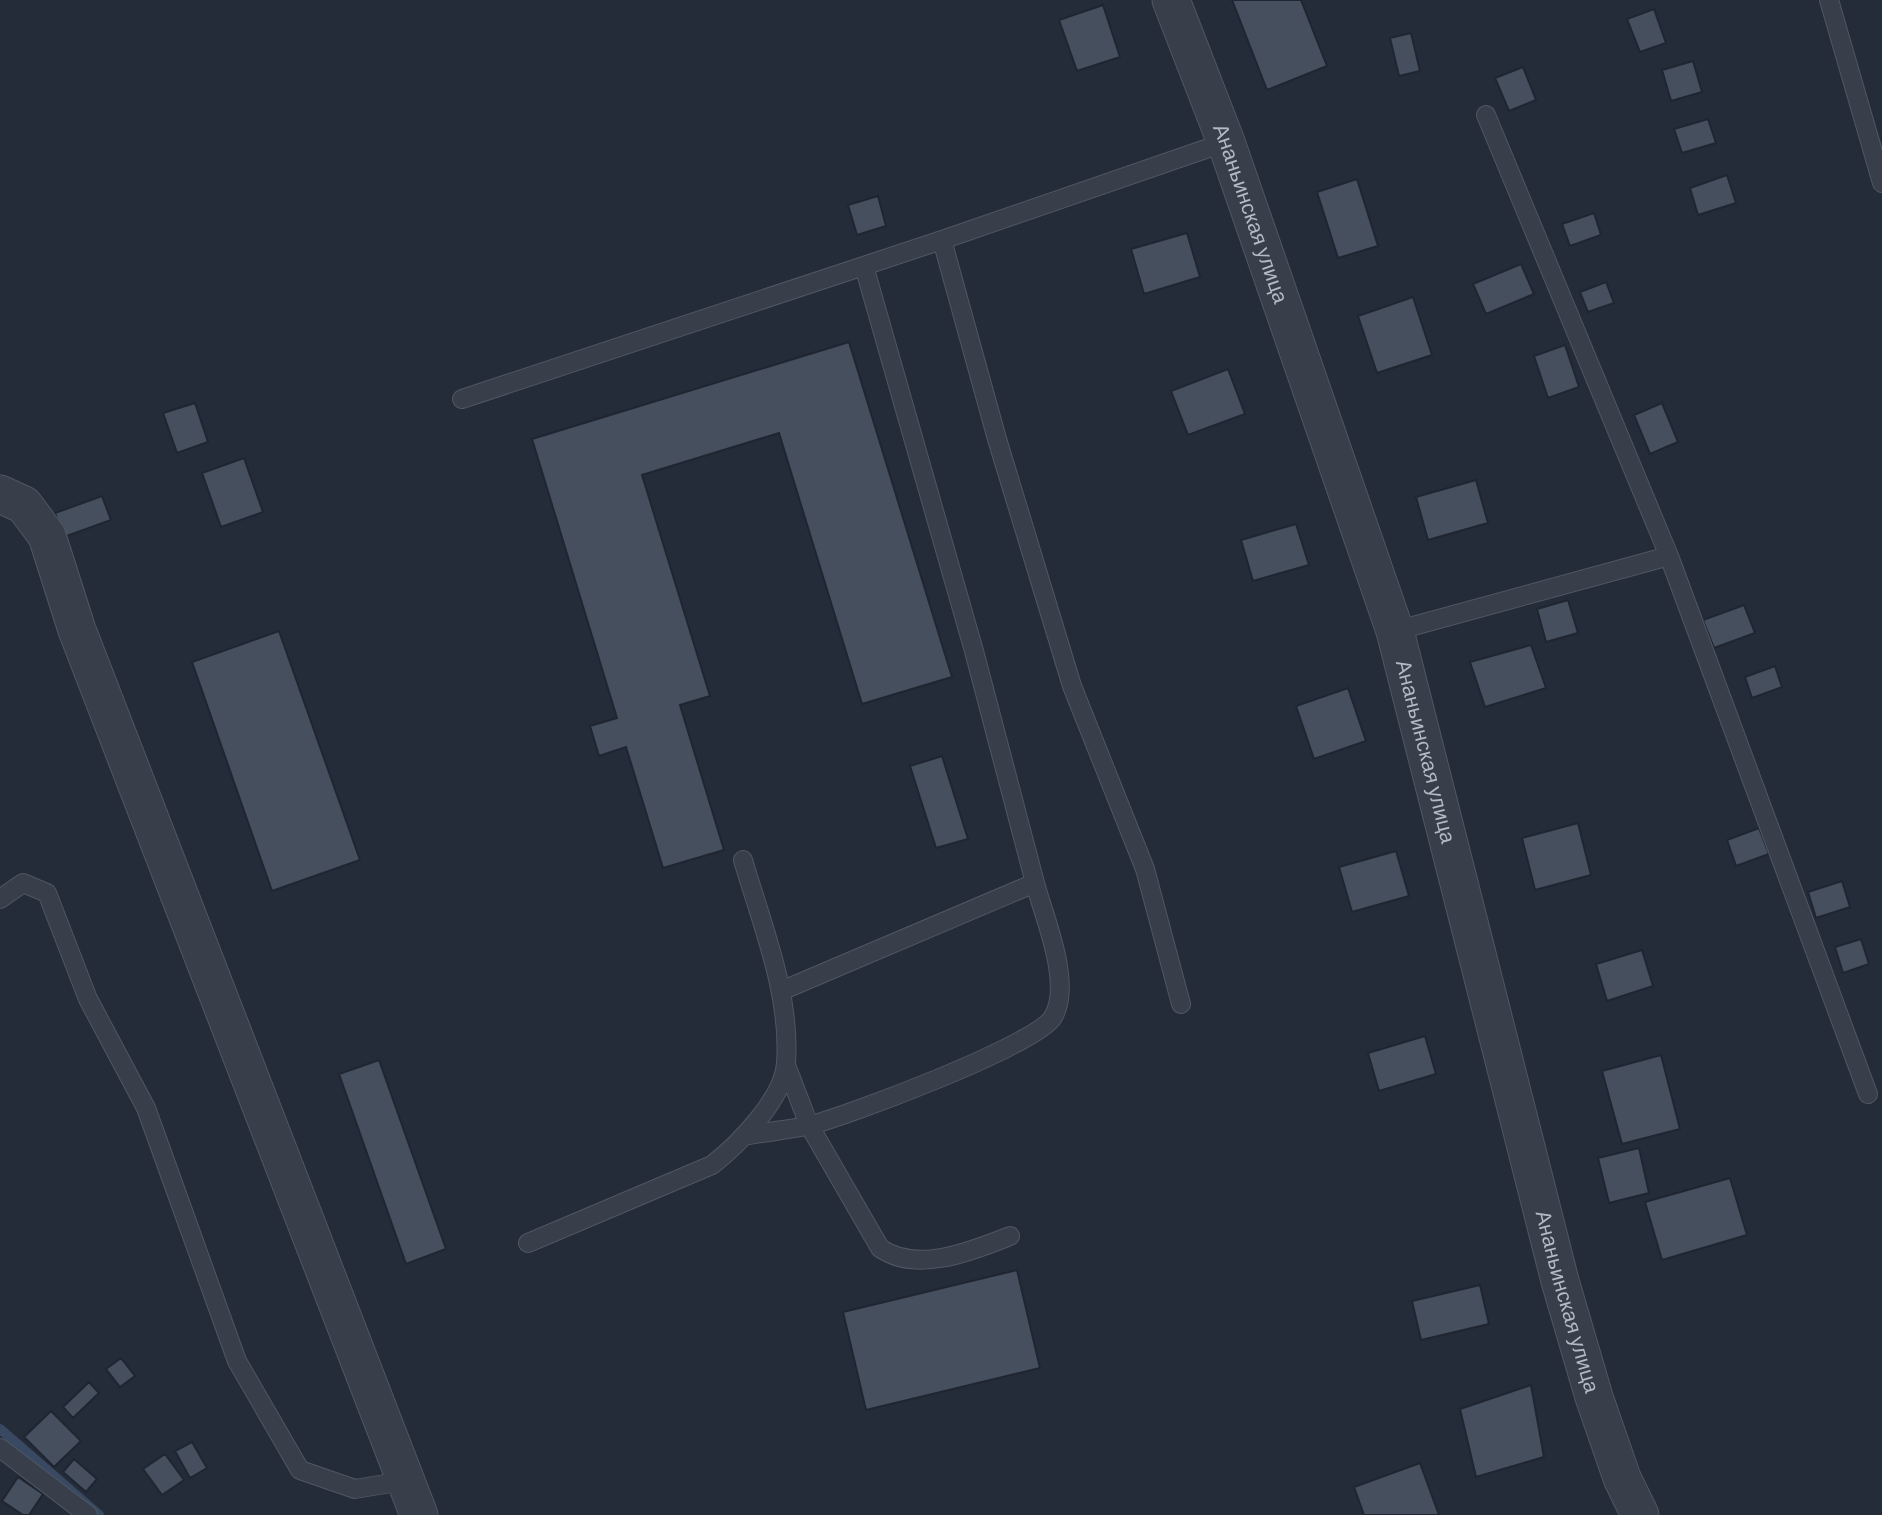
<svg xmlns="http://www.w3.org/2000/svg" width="1882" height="1515" font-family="Barlow,sans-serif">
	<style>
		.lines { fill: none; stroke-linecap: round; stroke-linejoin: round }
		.stream { stroke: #3a4962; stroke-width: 10 }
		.building { fill: #454f5e; stroke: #1f2631; stroke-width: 2 }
		.service-casing { stroke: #505762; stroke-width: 20 }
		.minor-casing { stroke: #505762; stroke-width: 39 }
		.service { stroke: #383f4a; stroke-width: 18 }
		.minor { stroke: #383f4a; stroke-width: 37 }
		.labels { text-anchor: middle; stroke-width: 5; stroke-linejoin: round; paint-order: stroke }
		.street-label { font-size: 21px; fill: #b3bac6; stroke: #1d242f }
	</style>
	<rect width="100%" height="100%" fill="#242c3a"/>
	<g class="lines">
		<path class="stream" d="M0,1429L99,1515"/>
	</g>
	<path class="building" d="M1232,0H1301L1327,66L1267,90Z
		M1103,5L1120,57L1077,71L1059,20Z
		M1654,9L1666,43L1640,52L1627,19Z
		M1411,33L1420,71L1399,76L1390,38Z
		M1693,61L1702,92L1671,101L1662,70Z
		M1523,67L1536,100L1509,111L1495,78Z
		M1708,119L1716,143L1682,153L1674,129Z
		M1727,175L1736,203L1698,215L1690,188Z
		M1357,179L1378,246L1338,258L1317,192Z
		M878,196L886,226L857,235L848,205Z
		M1594,213L1601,235L1570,246L1562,224Z
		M1187,233L1200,277L1144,294L1131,249Z
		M1521,264L1534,294L1486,314L1473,284Z
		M1606,282L1614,303L1588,312L1580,292Z
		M1413,297L1432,355L1377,373L1358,316Z
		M849,342L952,677L862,704L779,433L642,475L710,696L680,705L724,850L663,868L626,747L599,756L590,726L617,718L532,439Z
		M1565,345L1579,387L1548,398L1534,356Z
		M1228,369L1245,414L1188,435L1171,391Z
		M195,403L208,442L177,453L163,413Z
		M1662,403L1678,442L1650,454L1634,415Z
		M244,458L263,512L221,527L202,473Z
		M1476,480L1488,523L1428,540L1416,497Z
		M102,496L111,520L64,537L55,513Z
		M1296,524L1309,565L1253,581L1241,540Z
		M1568,600L1578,633L1546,642L1537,609Z
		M1744,605L1755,633L1714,648L1703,620Z
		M279,631L360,860L272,891L192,662Z
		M1531,645L1546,688L1485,707L1470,662Z
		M1775,666L1782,687L1752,698L1745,677Z
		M1348,688L1366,741L1314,759L1296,706Z
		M942,756L968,839L936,848L910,766Z
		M1578,823L1591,875L1535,890L1522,838Z
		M1759,828L1769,854L1736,866L1727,840Z
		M1396,851L1409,896L1352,912L1339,867Z
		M1842,881L1850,907L1816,918L1808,892Z
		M1861,939L1869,964L1843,973L1835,947Z
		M1642,950L1653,986L1607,1001L1596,964Z
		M1425,1036L1436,1074L1379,1091L1368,1053Z
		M1661,1055L1680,1129L1622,1144L1602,1071Z
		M379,1060L446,1249L406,1264L339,1074Z
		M1639,1148L1649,1193L1609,1203L1598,1158Z
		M1730,1178L1747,1235L1662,1260L1645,1202Z
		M1017,1270L1040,1368L866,1410L843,1312Z
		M1480,1285L1489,1324L1421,1340L1412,1301Z
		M121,1358L135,1376L120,1387L106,1369Z
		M89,1382L99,1393L73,1418L63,1407Z
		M1531,1385L1544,1457L1476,1477L1460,1409Z
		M51,1411L81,1441L54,1467L24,1437Z
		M192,1442L207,1468L190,1478L175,1451Z
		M165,1454L184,1480L162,1495L143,1469Z
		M74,1459L97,1479L86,1492L63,1472Z
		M1420,1463L1439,1515H1364L1354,1487Z
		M18,1477L43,1494L29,1515H23L2,1501Z"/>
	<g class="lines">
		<defs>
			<path id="service" d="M1829,0L1882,183
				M1486,115L1669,556L1868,1094
				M942,240L997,439L1072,686L1145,869L1181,1004
				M462,399L942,240L1226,142
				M1395,631L1669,556
				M0,899L23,883L47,893L88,999L146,1108L237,1361L300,1470L355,1489L403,1481
				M781,991L1035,883L974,651L864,266
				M786,1065L809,1125L880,1248C917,1274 972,1251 1010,1236
				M744,1136C765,1132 786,1130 807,1126C845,1117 1037,1045 1053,1017C1073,984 1044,917 1035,883
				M528,1243L712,1165C738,1145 784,1098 786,1063C791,995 762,925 743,860
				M0,1448L88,1515"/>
			<g id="minor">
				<path id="s1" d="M1171,0L1226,142L1395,631L1560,1281L1594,1397L1622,1478L1640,1515"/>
				<path d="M0,494L24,505L47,536L77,630L419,1515"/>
			</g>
		</defs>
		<use href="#service" class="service-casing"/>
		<use href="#minor" class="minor-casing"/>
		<use href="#service" class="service"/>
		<use href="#minor" class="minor"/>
	</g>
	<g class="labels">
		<g class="street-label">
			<text dy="7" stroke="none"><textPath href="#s1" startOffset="228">Ананьинская улица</textPath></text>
			<text dy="7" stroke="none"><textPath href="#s1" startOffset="794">Ананьинская улица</textPath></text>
			<text dy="7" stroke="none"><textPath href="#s1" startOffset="1362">Ананьинская улица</textPath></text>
		</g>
	</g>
</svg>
